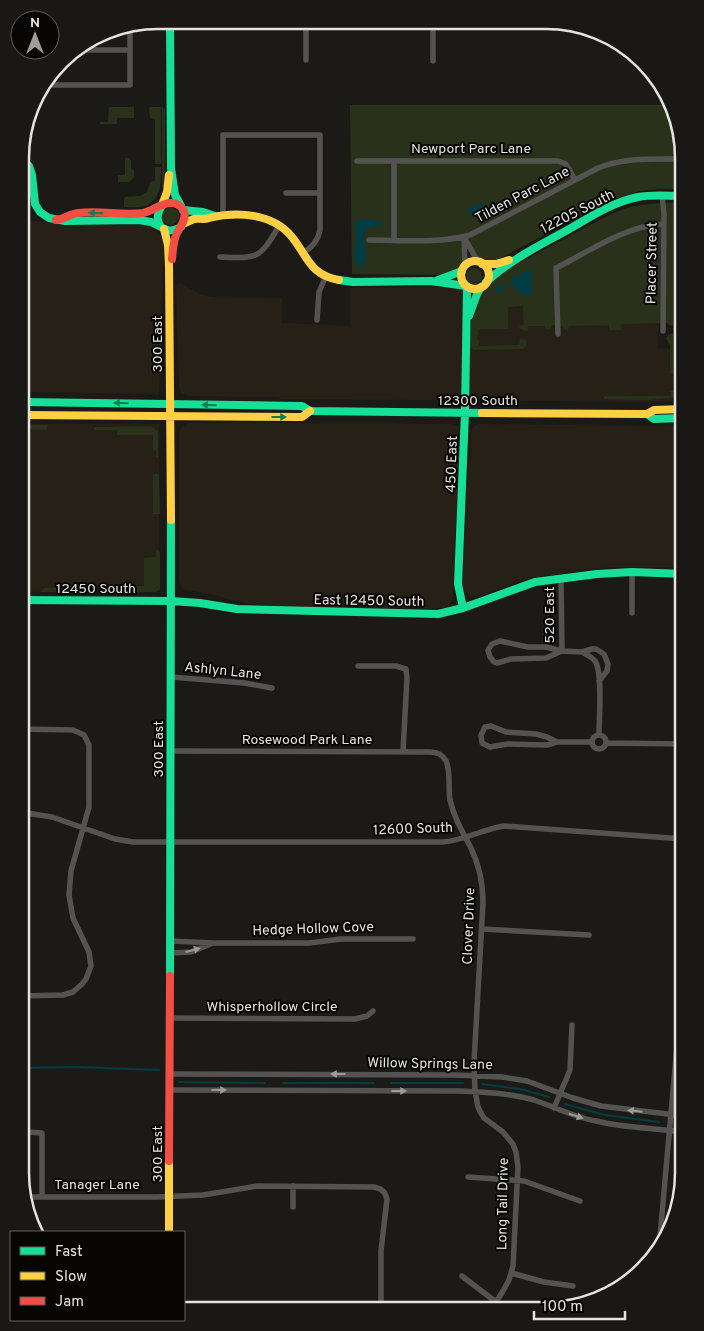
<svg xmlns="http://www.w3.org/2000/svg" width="704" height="1331" font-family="Overpass,sans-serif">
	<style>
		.built { fill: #262016 }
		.green { fill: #29311a }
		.water { fill: #033d44 }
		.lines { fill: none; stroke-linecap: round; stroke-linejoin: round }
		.stream { stroke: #033d44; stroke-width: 2 }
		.street { stroke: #545351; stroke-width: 5.5 }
		.fast { stroke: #16e098; stroke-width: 8 }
		.slow { stroke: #ffcf43; stroke-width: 8 }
		.jam { stroke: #f24e42; stroke-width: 8 }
		.oneway { fill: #0f7e55 }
		.oneway2 { fill: #9d9b98 }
		.labels { text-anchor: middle; stroke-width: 4; stroke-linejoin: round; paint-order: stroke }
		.street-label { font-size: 14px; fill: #e6e3df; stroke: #070604 }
		.rim { fill: none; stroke: #e6e3df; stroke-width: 2.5 }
	</style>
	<rect width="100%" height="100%" fill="#1c1a17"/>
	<path class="built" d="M21,171L26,173L30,221L150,223L164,240L159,394L21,392Z
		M180,283L202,295L212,297L282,298V323L350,326V288L455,287L463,289L465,296L659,303L658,348L684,349V400L660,402L281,399L278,397L188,396L181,393L179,387L176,285Z
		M187,423H286L453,424L456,425L459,428L460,432L453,597L450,605L447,608H328L259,605L238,602L215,595L185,590L182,588L179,582V434L180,429Z
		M21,424H159V591L21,592Z
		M478,424L658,426L684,424V567H616L587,569L518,581L481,596L472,597L467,594L464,591L462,585L468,468L470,453L471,430L475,425Z"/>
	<path class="green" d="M350,105H671L677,114L684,158V189H658L640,191L615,199L578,217L497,260L482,264L464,238V267L444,275L352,274Z
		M109,107H134V118H117V124H100V122H108Z
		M151,107H161V164H155V119L150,118L149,108Z
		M162,107L165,109V182L164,188L162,187Z
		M125,158H128L131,161V168L134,171V177L129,182H118V175H125Z
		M155,167H161C161,181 162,200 145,206C138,208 130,207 124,207V199L125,197L140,196L147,192L150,182L155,181Z
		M684,202V352L681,353V357L675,358V368H680L682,370L680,371L684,388V397L647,400L604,399V396H671L670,391H676V376L677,374L670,373V346L666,338L668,335L673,333V326L669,325L668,323L622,324L621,330H609V325L569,326L568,330H566L561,326L552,325L550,329L546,330L545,326H528V330L526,331L520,329L519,326L524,325L523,306L508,307V329H479L477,340H479V346L519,345L520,339L522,338L526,340C528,344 526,347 523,349L474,350L470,348C470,317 474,292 500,273L611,214L630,207L649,204Z
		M161 216a9 9 0 1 1 18 0a9 9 0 1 1-18 0Z
		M466 276a8 8 0 1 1 16 0a8 8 0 1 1-16 0Z
		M21,425H48L47,430L21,429Z
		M94,427H153L158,432V457H156V451L153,450V435H117V430H94Z
		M153,474H159L160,514H153Z
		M156,549L160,552V589L156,592H106L107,589L110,587L128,586H144V558L156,557Z
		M44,588C56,588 83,584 92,592H41Z"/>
	<path class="water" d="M483,204L485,211L469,214L468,207Z
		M368,219L381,221L380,225L378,227L367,228C361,236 366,247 366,255C366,259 364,264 363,267L359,269L354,259L356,234C354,230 354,223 358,220Z
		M528,269L531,270L533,275L531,282L533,292L531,295C521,297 519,292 513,285L505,288L502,293L495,292L498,286L500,284L504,287L510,285L514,276L520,275Z"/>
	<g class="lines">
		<path class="stream" d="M20,1068L76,1067L159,1070
			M179,1082L265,1083
			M283,1083H374
			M391,1083H463
			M482,1084L520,1089L549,1097
			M565,1104L605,1115L659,1122
			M681,1125H684"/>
		<path class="street" d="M306,21V60
			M433,22V61
			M74,50H130
			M44,85H130V26
			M357,161H558L566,164L575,180
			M286,193H320
			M662,195L664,214L663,331
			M223,215V135H320V230C318,241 312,248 302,253
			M464,237L478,262
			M464,237L465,266
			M369,240C403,240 438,244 470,235L598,168C626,157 654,159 684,159
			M394,240V161
			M220,257C258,258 259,260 279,226
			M317,320L319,292L326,276
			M558,334L556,268C590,251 625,226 663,224
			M632,572V613
			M561,578L562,651
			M562,651L546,658L511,659L497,663L494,662L490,657L488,650L492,644L500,641L528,647H546L562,651L582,652L592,649H596L604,654L608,664L607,671L599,681
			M582,652C587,655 592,657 595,661C603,672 599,719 599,735
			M358,666H396L406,669L407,678L403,752
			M171,677L244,683L272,688
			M592 742a7 7 0 1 1 14 0a7 7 0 1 1-14 0Z
			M557,742L547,737L536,734L506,732L491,726L485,727L481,735L482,743L490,747L507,744L547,745L557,742H592
			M606,743L684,744
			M170,751L430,752C437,752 443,755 446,761C451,771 448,789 450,800C454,817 462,831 470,846C479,864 483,883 483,903L474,1062L475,1091L478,1107L481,1113L484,1118L503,1132L513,1144L516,1152L518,1167L513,1266L509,1280L503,1291L496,1302L488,1311
			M20,812L52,817L115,839L133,842H442C463,841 483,829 504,826L684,839
			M482,929L589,935
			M170,941L215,943H309L341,939H413
			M170,953L191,952L213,943
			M20,996L63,995L73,992L82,984L86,979L91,966L89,952L73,918L69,895L71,871L89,807V745L84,735L73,730L20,729
			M170,1018L355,1019L367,1016L373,1011
			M170,1074L455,1075L502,1077L527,1081L573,1098L601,1106L684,1116
			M170,1090L458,1091C484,1092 509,1093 534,1100C555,1107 574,1117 596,1121C625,1128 654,1128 684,1132
			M22,1104L28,1132L42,1133V1197
			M554,1108L570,1070L572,1025
			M468,1177L524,1181L580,1201
			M24,1197H157L203,1195L258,1186L373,1187C381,1188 385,1191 387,1199L381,1251V1311
			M293,1207V1186
			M659,1248L684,967
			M511,1273L544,1282L573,1286
			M462,1276L496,1302"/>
		<path class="fast" d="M170,20L171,168L175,195L181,206
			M21,159L29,166L32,175L35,204L40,212L49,218L65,221L139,220L151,222L161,227
			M161,207C157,214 156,220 161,227C168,232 173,231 181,227
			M183,210L203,212L215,216
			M339,280L353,282L431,281L466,286
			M438,280L462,271
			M486,282C511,259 541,245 571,228C592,216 613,202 638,197C653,194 669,196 684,196
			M469,316L477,294L481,287
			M21,402L302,406L310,411L482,413
			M647,414L654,419L684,418
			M21,600L171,601L200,603L237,609L438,614L463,608L535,582L597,574L632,572L684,574
			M463,608L458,584L465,412L467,287
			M170,976L171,520"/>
		<path class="slow" d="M162,205L167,192L169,175
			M183,224C186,223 190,220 194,219C199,218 204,220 209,218C236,211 273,213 292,237C308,257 310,275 339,280
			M164,229L168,245L169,266L171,520
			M461 275a14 14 0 1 1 28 0a14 14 0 1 1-28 0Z
			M482,264H496L509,260
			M482,413L647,414L654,410L684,409
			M21,415L302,417L310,411
			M169,1232V1161"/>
		<path class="jam" d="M56,220C64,219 70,214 78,213C100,210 122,216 143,213C153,211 162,202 172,203C177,203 182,207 184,211C187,219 180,227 177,233C173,241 173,250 172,259
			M169,1161L170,976"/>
	</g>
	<defs><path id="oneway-solid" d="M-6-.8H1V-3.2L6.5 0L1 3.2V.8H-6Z" transform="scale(1.25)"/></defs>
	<g class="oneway">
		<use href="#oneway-solid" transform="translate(96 213) rotate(-179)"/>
		<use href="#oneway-solid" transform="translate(121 403) rotate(-179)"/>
		<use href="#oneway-solid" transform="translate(209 405) rotate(-179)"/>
		<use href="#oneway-solid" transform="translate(279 417)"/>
	</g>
	<g class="oneway2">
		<use href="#oneway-solid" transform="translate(193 950) rotate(-15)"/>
		<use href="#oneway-solid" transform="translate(338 1074) rotate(-180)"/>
		<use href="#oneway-solid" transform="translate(219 1090)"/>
		<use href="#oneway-solid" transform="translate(399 1091)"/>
		<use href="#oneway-solid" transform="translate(635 1111) rotate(-174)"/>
		<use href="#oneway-solid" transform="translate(576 1116) rotate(18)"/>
	</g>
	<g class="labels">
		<g class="street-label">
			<text x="471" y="153">Newport Parc Lane</text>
			<text transform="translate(522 194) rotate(-28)" y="5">Tilden Parc Lane</text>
			<text transform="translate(577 211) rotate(-27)" y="5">12205 South</text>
			<text transform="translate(651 263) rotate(-89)" y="5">Placer Street</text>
			<text transform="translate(157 344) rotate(-90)" y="5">300 East</text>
			<text x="478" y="405">12300 South</text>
			<text transform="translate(451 464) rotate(-88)" y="5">450 East</text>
			<text x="96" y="593">12450 South</text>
			<text transform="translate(369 600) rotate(1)" y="5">East 12450 South</text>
			<text transform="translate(549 615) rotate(-90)" y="5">520 East</text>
			<text transform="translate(223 670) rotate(6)" y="5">Ashlyn Lane</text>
			<text x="307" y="744">Rosewood Park Lane</text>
			<text transform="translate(158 749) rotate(-90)" y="5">300 East</text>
			<text transform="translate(413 828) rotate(-2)" y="5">12600 South</text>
			<text transform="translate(468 926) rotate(-88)" y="5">Clover Drive</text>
			<text transform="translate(313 928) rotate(-2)" y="5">Hedge Hollow Cove</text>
			<text x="272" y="1011">Whisperhollow Circle</text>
			<text transform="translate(430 1063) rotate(1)" y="5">Willow Springs Lane</text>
			<text transform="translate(157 1154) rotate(-90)" y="5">300 East</text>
			<text x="97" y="1189">Tanager Lane</text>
			<text transform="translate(502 1204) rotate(-89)" y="5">Long Tail Drive</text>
		</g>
	</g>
	<path d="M0 0H704V1331H0ZM158 29H546A129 129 0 0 1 675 158V1173A129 129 0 0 1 546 1302H158A129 129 0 0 1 29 1173V158A129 129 0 0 1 158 29Z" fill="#191816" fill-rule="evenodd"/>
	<path class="rim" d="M158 29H546A129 129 0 0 1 675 158V1173A129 129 0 0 1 546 1302H158A129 129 0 0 1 29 1173V158A129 129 0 0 1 158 29Z"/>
	<rect x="10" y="1231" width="175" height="90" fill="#070604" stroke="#605e5c"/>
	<rect x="20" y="1247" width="25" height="8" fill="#16e098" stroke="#605e5c"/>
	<text x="55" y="1256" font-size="15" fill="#e6e3df">Fast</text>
	<rect x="20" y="1272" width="25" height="8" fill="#ffcf43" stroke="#605e5c"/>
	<text x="55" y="1281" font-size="15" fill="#e6e3df">Slow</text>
	<rect x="20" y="1297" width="25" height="8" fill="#f24e42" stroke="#605e5c"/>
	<text x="55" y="1306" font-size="15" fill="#e6e3df">Jam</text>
	<g transform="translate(35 35)"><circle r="24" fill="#070604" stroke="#605e5c"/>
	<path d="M0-4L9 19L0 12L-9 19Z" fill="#9f9d99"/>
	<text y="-8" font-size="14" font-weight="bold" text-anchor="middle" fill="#e6e3df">N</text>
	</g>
	<path d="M534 1311v8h91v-8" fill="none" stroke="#e6e3df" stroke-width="2.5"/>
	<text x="542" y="1311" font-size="15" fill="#e6e3df" stroke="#070604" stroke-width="4" paint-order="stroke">100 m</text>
</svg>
